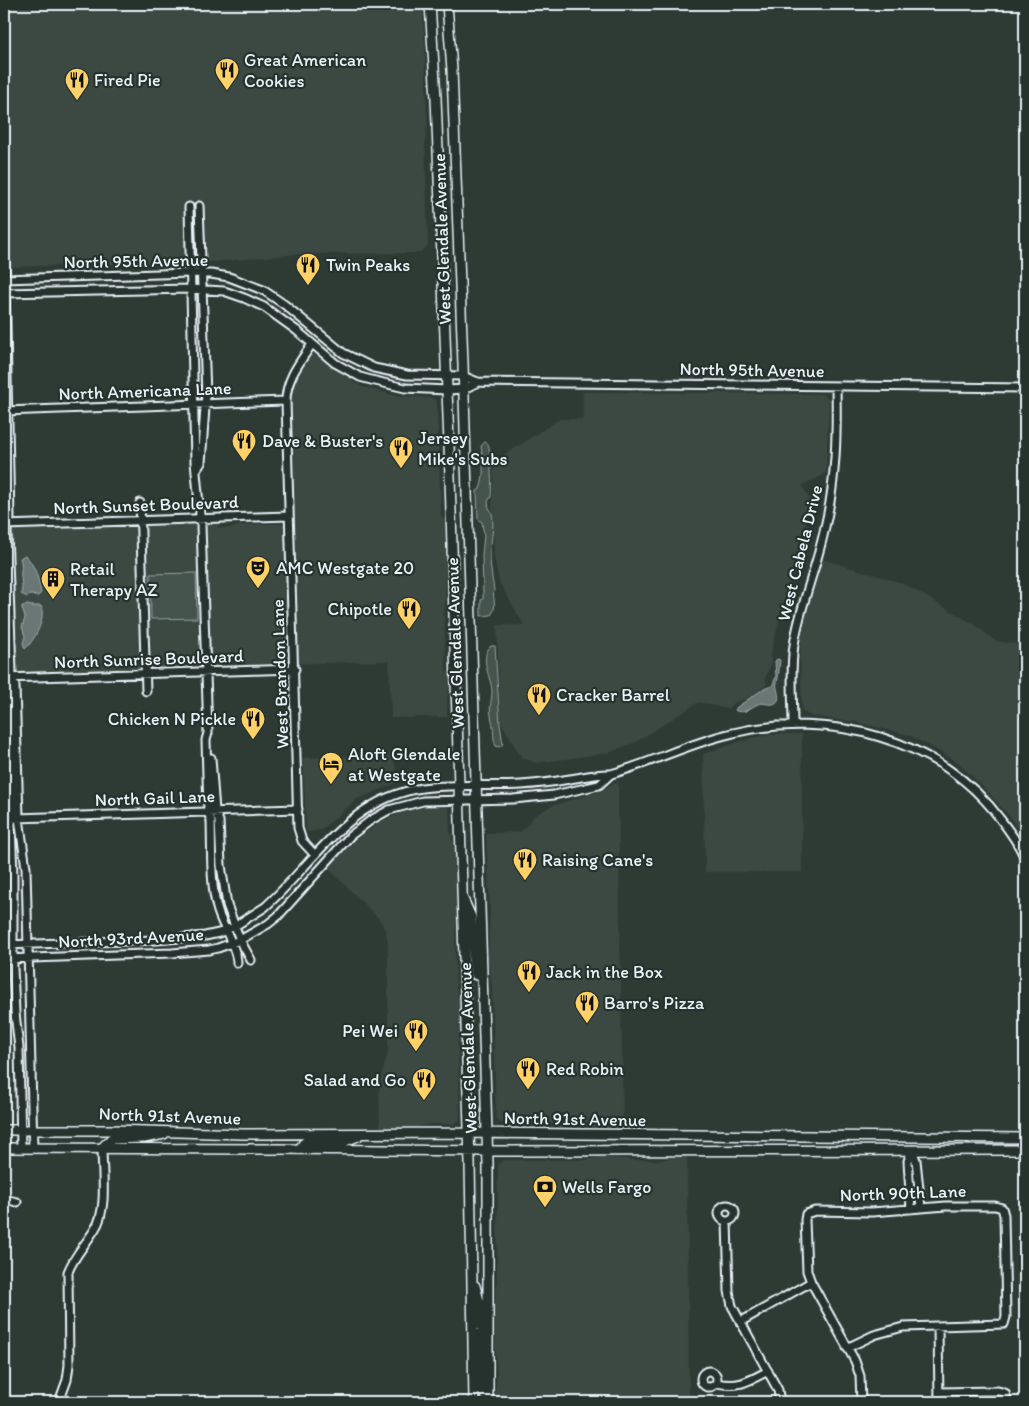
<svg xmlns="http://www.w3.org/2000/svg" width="1029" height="1406" font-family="Itim,sans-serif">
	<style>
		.built { fill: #3b4843 }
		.green { fill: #45524e; stroke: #96a2a3 }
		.water { fill: #6b7775; stroke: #9da8a9 }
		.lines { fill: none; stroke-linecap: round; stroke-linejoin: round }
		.minor-casing { stroke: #e8f1f8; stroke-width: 11 }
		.major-casing { stroke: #e8f1f8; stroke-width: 12 }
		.minor { stroke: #26332d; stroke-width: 7 }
		.major { stroke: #26332d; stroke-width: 9 }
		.labels { text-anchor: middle; stroke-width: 4.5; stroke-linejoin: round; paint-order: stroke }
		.poi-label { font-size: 18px; fill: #e8f1f8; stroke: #26332d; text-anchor: start }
		.street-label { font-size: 18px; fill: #e8f1f8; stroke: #26332d }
	</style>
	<rect width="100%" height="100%" fill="#2e3b35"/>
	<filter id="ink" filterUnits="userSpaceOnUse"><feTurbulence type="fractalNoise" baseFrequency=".02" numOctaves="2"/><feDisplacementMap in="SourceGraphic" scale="10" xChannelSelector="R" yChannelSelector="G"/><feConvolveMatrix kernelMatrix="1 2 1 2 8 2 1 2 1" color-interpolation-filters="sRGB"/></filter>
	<g filter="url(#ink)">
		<path class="built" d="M4,4H422L425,46L427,128L425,141L428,245L422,251L415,253L298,254L213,262L4,267Z
			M312,353L360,386L393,395L432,398L436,400L437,403L441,516L445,520L447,573L444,616L446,669L449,674L450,681L447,700V717L391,718L389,661L245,665V661L219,662L218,667H212L4,674V528L218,522V528H232L240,525L293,523L289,393L295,376Z
			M583,392L821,394L829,399L826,472L822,476L802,485L811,502L771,652V665L765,678L767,684L748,698L734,703L727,709L699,702L636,742L608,753L536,763L521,757L503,726L500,719L497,625H524L499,582L494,556L492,506L494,461L560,419H583Z
			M822,559L902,583L974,624L995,641L1025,645V841L1010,817L987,791L959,763L939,751L909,735L855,722L810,716L802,711L800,660L802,628Z
			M777,734H802V872H705L703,754L751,738Z
			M392,754L399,782L357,799L321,830L308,832L306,830L303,758Z
			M618,782L623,1130L569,1124L500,1123L496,1117L492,986L488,961L490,910L486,833L521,832L534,816L551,806L597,792Z
			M443,805L447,806L449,809L450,832L455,846L457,901L455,944L456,988L460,1002V1025L458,1042L460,1118L459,1121L454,1124H431L419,1127L380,1128L379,1084L388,1053V944L386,932L380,920L328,868L357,838L382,821L409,810Z
			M4,1044H8L9,1103L4,1106Z
			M676,1156H687L689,1402H494L497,1374L493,1320L497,1283L498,1164L504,1160H585L602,1157L634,1160H662Z"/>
		<path class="green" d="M485,442L488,444C491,449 492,490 491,496C490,499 488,500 488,503C488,508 491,510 492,514C494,523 492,535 491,543C488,558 492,576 494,590C492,599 498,607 491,615L481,616V600L483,599V593L482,555L484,536L482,522L478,519L477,491L480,489C485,475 483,460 481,446Z
			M196,573L197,618L151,619L150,574Z
			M491,646H495L500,725L503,744L500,747L496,746C493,739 494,734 493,727C493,722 491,719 491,715C489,707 492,700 492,692C492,678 478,658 491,646Z"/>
		<path class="water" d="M25,555C35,565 39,580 41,593L38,596L30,595L27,597L21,594C23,585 21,584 21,576C20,568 23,569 20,558Z
			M28,605L31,606H41C46,619 35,640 25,649L23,643L25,636L22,627L25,618L22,608V606Z
			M777,659L780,660C779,668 779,675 777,683C775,689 784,701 773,704C768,705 762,702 758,704C749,708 746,714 736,711L735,710L737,707L763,689L772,686L776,677L775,661Z"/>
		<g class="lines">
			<defs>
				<path id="minor" d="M189,207L195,462L201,525L208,733L206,740L208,812L211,821C212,848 210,882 217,908C221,925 237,947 237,963
					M4,234L10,519L6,525
					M4,279L190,273L211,274L229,277L263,290L285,305L343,353L374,368L407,375L463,376L478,382L1025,388
					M4,293L190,289L224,291L244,298L264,307L296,330L335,363L360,377L371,380L405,388L447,390L464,389L478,382
					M312,344C300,362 286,379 286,401L298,828L302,841L315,855
					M4,411L286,401
					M197,469L201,463L206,394L199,206
					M4,503V519L7,531L12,672L9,686L13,812L11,824L13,875V968L15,1013L19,1048L21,1148
					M140,503L146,691
					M4,525L289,516
					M4,678L295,669
					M12,678L15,686L19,818L26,868L33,1148
					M793,725C793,699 790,672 794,645C800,605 817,567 825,527C836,481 837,434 836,387
					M211,758L215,811L219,821L221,865L227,905L240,940L251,960
					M16,818L298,809
					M4,945L156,940L205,936L219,933L235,926L265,907C315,862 348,799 422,788C454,783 488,787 521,785C537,784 553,782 570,779C584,777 597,773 611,774C652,763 691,742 733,733C829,710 941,738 1001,820C1010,832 1020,845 1025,859
					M4,959L172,953L209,950L218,948L240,940L268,924L278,916L350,836L371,820L389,810L423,801L513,799L554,795L599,785L611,774
					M912,1150L916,1160L921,1208
					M4,1199L17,1202
					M719 1213a8 8 0 1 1 16 0a8 8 0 1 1-16 0Z
					M911,1209L908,1161L912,1150
					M727,1221L729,1291L732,1306L778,1390L780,1402
					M740,1322L811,1282
					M938,1326L939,1402
					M847,1348L874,1335L903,1327L1004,1324L1006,1317L1004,1215L1002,1208L995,1206H946L872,1212L815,1211L806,1214L805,1220L807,1271L811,1282L855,1361L860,1376L861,1402
					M701 1379a8 8 0 1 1 16 0a8 8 0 1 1-16 0Z
					M717,1383C738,1388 749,1381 768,1371
					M939,1392L998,1391L1005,1393L1008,1402
					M59,1402L67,1380L69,1365L68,1272C74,1256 86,1244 95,1229C108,1210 102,1171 102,1148"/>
				<path id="major" d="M430,4L436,98L449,443L470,1163L474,1402
					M447,4L452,70L463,364L488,1165V1402
					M463,899L471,917L474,971L476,975H481
					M4,1130H112L243,1134L469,1133L1025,1138
					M4,1148L276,1149L487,1151L1025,1150
					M102,1148L111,1139L144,1138L164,1134
					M300,1149L303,1144L306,1142L345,1141L358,1136
					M475,1286L479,1301L480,1325L488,1335
					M473,1333L479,1335L481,1338L482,1391L485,1395"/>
			</defs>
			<use href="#minor" class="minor-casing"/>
			<use href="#major" class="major-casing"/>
			<use href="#minor" class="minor"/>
			<use href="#major" class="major"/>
		</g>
	</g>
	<defs>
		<symbol id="restaurant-pin" viewBox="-11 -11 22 30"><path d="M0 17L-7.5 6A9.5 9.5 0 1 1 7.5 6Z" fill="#ffd166" stroke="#26332d"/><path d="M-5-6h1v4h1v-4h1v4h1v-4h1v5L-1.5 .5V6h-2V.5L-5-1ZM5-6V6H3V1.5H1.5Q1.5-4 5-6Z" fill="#111"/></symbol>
		<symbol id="theatre-pin" viewBox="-11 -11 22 30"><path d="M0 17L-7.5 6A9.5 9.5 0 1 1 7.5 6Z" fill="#ffd166" stroke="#26332d"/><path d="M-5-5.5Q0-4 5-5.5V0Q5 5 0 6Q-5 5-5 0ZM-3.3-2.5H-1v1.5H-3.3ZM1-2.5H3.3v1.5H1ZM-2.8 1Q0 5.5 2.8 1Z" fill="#111"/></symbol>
		<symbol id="building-pin" viewBox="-11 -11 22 30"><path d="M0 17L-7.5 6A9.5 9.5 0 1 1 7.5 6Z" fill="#ffd166" stroke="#26332d"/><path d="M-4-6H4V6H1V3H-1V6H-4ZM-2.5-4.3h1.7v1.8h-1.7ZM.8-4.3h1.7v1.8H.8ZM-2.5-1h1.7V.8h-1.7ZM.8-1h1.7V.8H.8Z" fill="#111"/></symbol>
		<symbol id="hotel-pin" viewBox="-11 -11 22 30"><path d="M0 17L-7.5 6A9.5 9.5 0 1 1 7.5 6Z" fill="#ffd166" stroke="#26332d"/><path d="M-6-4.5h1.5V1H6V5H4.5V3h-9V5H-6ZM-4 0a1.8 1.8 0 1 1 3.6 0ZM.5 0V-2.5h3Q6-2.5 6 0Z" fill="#111"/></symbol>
		<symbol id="bank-pin" viewBox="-11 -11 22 30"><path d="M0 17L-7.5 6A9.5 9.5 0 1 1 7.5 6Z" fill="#ffd166" stroke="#26332d"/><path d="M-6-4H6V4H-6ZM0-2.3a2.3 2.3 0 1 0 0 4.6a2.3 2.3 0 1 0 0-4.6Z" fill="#111"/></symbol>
	</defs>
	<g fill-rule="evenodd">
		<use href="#restaurant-pin" x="213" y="56" width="28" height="38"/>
		<use href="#restaurant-pin" x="63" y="66" width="28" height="38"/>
		<use href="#restaurant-pin" x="294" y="251" width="28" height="38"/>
		<use href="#restaurant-pin" x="230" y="427" width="28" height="38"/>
		<use href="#restaurant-pin" x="387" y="434" width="28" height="38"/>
		<use href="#theatre-pin" x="244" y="554" width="28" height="38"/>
		<use href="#building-pin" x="39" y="565" width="28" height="38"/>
		<use href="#restaurant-pin" x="395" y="595" width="28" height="38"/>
		<use href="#restaurant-pin" x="525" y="681" width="28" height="38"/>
		<use href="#restaurant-pin" x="239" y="705" width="28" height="38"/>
		<use href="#hotel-pin" x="317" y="750" width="28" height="38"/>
		<use href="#restaurant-pin" x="511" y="846" width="28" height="38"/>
		<use href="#restaurant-pin" x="515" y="958" width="28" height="38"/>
		<use href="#restaurant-pin" x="573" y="989" width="28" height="38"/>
		<use href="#restaurant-pin" x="402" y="1017" width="28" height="38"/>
		<use href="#restaurant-pin" x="514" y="1055" width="28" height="38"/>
		<use href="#restaurant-pin" x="410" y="1066" width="28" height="38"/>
		<use href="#bank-pin" x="531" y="1173" width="28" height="38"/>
	</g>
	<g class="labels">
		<g class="poi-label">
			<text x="244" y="66">Great American<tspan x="244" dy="21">Cookies</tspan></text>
			<text x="94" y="86">Fired Pie</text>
			<text x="326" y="271">Twin Peaks</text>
			<text x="418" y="444">Jersey<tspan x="418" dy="21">Mike's Subs</tspan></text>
			<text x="262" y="447">Dave &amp; Buster's</text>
			<text x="276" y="574">AMC Westgate 20</text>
			<text x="70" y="575">Retail<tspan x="70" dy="21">Therapy AZ</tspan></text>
			<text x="392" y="615" text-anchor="end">Chipotle</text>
			<text x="556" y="701">Cracker Barrel</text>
			<text x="236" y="725" text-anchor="end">Chicken N Pickle</text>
			<text x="348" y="760">Aloft Glendale<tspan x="348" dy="21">at Westgate</tspan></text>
			<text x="542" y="866">Raising Cane's</text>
			<text x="546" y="978">Jack in the Box</text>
			<text x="604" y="1009">Barro's Pizza</text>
			<text x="398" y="1037" text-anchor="end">Pei Wei</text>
			<text x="546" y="1075">Red Robin</text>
			<text x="406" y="1086" text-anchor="end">Salad and Go</text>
			<text x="562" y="1193">Wells Fargo</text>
		</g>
		<g class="street-label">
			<text transform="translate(442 239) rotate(-92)" y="6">West Glendale Avenue</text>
			<text transform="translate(136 261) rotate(-1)" y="6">North 95th Avenue</text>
			<text transform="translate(752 370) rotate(1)" y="6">North 95th Avenue</text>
			<text transform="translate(145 391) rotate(-2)" y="6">North Americana Lane</text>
			<text transform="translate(146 505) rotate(-2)" y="6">North Sunset Boulevard</text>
			<text transform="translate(800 553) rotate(-76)" y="6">West Cabela Drive</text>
			<text transform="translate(455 643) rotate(-92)" y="6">West Glendale Avenue</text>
			<text transform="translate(149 659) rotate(-2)" y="6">North Sunrise Boulevard</text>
			<text transform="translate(280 674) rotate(-92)" y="6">West Brandon Lane</text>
			<text transform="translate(155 798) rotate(-2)" y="6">North Gail Lane</text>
			<text transform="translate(131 938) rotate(-3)" y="6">North 93rd Avenue</text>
			<text transform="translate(468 1048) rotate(-92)" y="6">West Glendale Avenue</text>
			<text transform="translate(170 1116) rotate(2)" y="6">North 91st Avenue</text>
			<text transform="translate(575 1119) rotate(1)" y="6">North 91st Avenue</text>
			<text transform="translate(903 1193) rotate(-2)" y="6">North 90th Lane</text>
		</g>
	</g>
	<rect width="1029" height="1406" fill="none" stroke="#26332d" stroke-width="20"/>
	<rect x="10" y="10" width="1009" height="1386" fill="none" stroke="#e8f1f8" stroke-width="2" filter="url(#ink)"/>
</svg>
